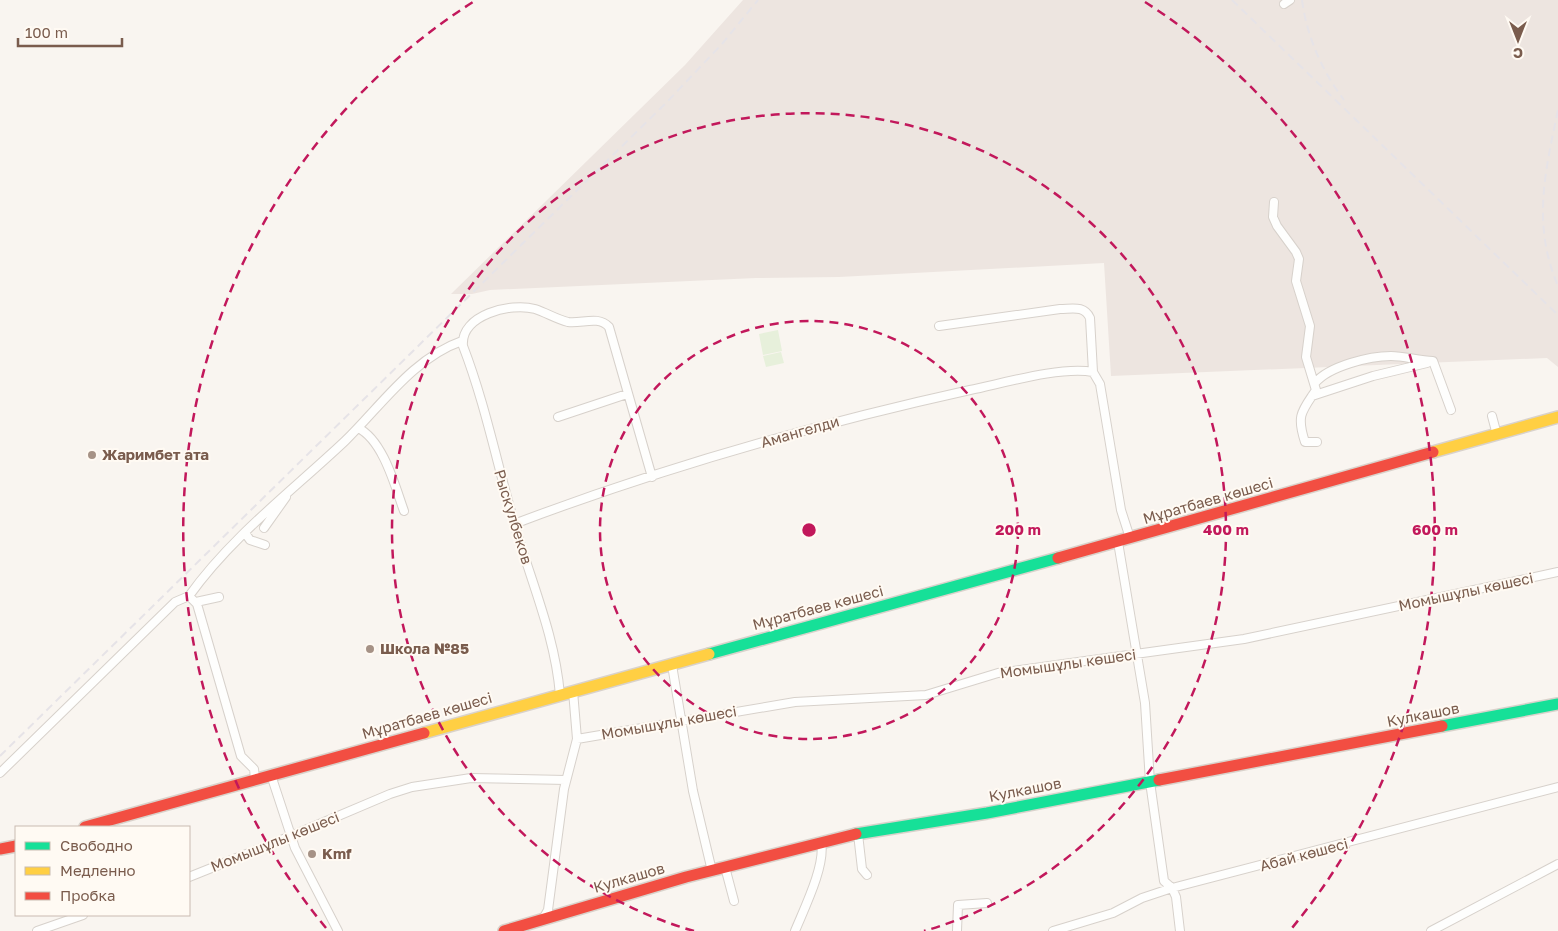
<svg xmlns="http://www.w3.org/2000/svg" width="1558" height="931" font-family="'Golos Text',sans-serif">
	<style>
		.industrial { fill: #ede5e0 }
		.green { fill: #e7f0db }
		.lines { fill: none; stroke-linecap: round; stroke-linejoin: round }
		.street-casing { stroke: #d7d1cb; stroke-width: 10 }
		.fast-casing { stroke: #d9d2cb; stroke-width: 14 }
		.slow-casing { stroke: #d9d2cb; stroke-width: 14 }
		.jam-casing { stroke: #d9d2cb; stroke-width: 14 }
		.street { stroke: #fefefd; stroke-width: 8 }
		.fast { stroke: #16e098; stroke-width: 11 }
		.slow { stroke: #ffcf43; stroke-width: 11 }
		.jam { stroke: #f24e42; stroke-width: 11 }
		.rail { stroke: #e6e3e7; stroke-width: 2; stroke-dasharray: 8 5; stroke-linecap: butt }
		.ring { fill: none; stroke: #c2185b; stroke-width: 2.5; stroke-dasharray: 9 6 }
		.poi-dot { fill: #a69286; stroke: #fffaf3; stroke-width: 2 }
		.labels { text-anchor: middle; stroke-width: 4; stroke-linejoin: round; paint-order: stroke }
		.street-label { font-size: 15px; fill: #7a5c4d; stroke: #fffaf3 }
		.poi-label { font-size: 15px; font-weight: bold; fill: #7a5c4d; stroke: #fffaf3; text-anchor: start }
		.centre { fill: #c2185b; stroke: #fffaf3; stroke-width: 2.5 }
		.ring-label { font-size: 15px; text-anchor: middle; font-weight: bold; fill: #c2185b; stroke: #fffaf3; stroke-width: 4; stroke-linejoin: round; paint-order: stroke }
	</style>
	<rect width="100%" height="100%" fill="#f9f5f0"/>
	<path class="industrial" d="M743,0H1558V367L1547,358L1111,376L1104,263L839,277L756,278L490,290L472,294H451L685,65Z"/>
	<path class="green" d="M778,330L782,351L763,355L759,334Z
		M781,352L784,363L766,367L763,356Z"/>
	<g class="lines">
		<defs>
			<path id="street" d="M1284,4L1290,0
				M1274,202L1273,217L1277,226L1296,252L1299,259L1296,281L1310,326L1306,357L1316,390C1302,411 1296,415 1305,442H1317
				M939,326L1060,309C1072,309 1084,305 1090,318L1093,372L1100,384L1121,510L1130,538
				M1315,383C1329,366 1370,356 1391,356C1405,356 1419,361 1433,361L1451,410
				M1312,396L1373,376L1427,363
				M1492,416L1497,435
				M558,417L627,394
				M358,428C383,440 395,486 404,511
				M514,524C662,468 816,424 970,390C1004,383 1061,366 1093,372
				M264,528L286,497
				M245,533L250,540L265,545
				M1118,542L1145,703L1150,782L1164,881L1172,888L1176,897L1180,931
				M189,596C232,536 292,491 345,441C381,406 413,358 462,341
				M196,602L219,597
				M672,665L693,791L712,871
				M560,695C555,634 530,580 514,522C497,464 485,403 463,346C460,315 511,302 535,309C547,313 556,319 568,322C582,324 598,315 609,327L652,477
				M577,739L795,702L926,695L998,673L1244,639L1558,572
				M0,773L175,602L189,596L197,604L241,756L254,769L255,779
				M271,775L295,848L338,931
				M858,834L862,869L867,875
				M725,867L734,901
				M189,877L291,836L390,794L412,787L471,778L566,780
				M543,919L548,910L564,789L577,739L573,691
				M37,931L83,915
				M795,931C804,909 826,865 821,842
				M957,931L958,905L987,903
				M1053,931L1113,913L1142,898L1172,888L1558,787
				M1431,931L1558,864"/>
			<path id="fast" d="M709,654L1058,558
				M1442,726L1558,704
				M856,834L987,813L1159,780"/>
			<path id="slow" d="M1433,452L1558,417
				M424,733L709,654"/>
			<path id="jam" d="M1058,558L1433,452
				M1159,780L1442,726
				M85,827L424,733
				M0,849L16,846
				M504,931L686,877L856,834"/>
		</defs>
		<use href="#street" class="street-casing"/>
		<use href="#fast" class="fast-casing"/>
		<use href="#slow" class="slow-casing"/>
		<use href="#jam" class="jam-casing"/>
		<use href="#street" class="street"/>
		<use href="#fast" class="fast"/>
		<use href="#slow" class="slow"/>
		<use href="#jam" class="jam"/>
		<path class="rail" d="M1232,0L1558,315
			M1302,0C1307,37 1322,71 1344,100
			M1558,110C1545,172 1532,225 1558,286
			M0,756L666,103L722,44L758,0"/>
	</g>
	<g class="ring">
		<circle cx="809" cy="530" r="209"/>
		<path d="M694 931A417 417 0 1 1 924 931"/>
		<path d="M326 928A626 626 0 0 1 473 2M1145 2A626 626 0 0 1 1292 928"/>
	</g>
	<g class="poi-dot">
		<circle cx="92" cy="455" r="5"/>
		<circle cx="370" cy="649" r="5"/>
		<circle cx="312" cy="854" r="5"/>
	</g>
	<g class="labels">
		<g class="street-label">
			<text transform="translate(800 432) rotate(-16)" y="5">Амангелди</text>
			<text transform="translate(1208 501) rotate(-16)" y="5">Мұратбаев көшесі</text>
			<text transform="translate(513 517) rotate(73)" y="5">Рыскулбеков</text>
			<text transform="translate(1466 592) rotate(-12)" y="5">Момышұлы көшесі</text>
			<text transform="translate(818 608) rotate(-15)" y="5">Мұратбаев көшесі</text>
			<text transform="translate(1068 664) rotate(-8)" y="5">Момышұлы көшесі</text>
			<text transform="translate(1423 715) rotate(-11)" y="5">Кулкашов</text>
			<text transform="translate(427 716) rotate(-16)" y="5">Мұратбаев көшесі</text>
			<text transform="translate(669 723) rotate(-10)" y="5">Момышұлы көшесі</text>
			<text transform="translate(1025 790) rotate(-11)" y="5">Кулкашов</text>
			<text transform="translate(275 842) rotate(-22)" y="5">Момышұлы көшесі</text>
			<text transform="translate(1304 855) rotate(-15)" y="5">Абай көшесі</text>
			<text transform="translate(629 878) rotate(-16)" y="5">Кулкашов</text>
		</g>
		<g class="poi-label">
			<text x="102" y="460">Жаримбет ата</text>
			<text x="380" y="654">Школа №85</text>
			<text x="322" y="859">Kmf</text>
		</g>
	</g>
	<circle cx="809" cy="530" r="8" class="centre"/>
	<g class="ring-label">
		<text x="1018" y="535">200 m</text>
		<text x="1226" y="535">400 m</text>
		<text x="1435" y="535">600 m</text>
	</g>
	<rect x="15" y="826" width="175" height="90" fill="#fffaf3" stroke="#cabbb1"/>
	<rect x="25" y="842" width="25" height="8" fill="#16e098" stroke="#cabbb1"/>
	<text x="60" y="851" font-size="15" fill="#7a5c4d">Свободно</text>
	<rect x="25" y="867" width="25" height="8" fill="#ffcf43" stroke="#cabbb1"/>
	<text x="60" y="876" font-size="15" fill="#7a5c4d">Медленно</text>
	<rect x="25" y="892" width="25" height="8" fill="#f24e42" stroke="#cabbb1"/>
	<text x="60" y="901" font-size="15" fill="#7a5c4d">Пробка</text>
	<g transform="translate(1518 40) rotate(180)" stroke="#fffaf3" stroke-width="4" paint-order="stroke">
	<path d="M0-4L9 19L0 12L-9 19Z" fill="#7a5c4d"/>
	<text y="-8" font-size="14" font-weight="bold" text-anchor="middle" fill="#7a5c4d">С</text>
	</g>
	<path d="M18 38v8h104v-8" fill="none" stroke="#7a5c4d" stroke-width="2.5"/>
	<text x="25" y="38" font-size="15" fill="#7a5c4d" stroke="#fffaf3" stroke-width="4" paint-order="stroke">100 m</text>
</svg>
